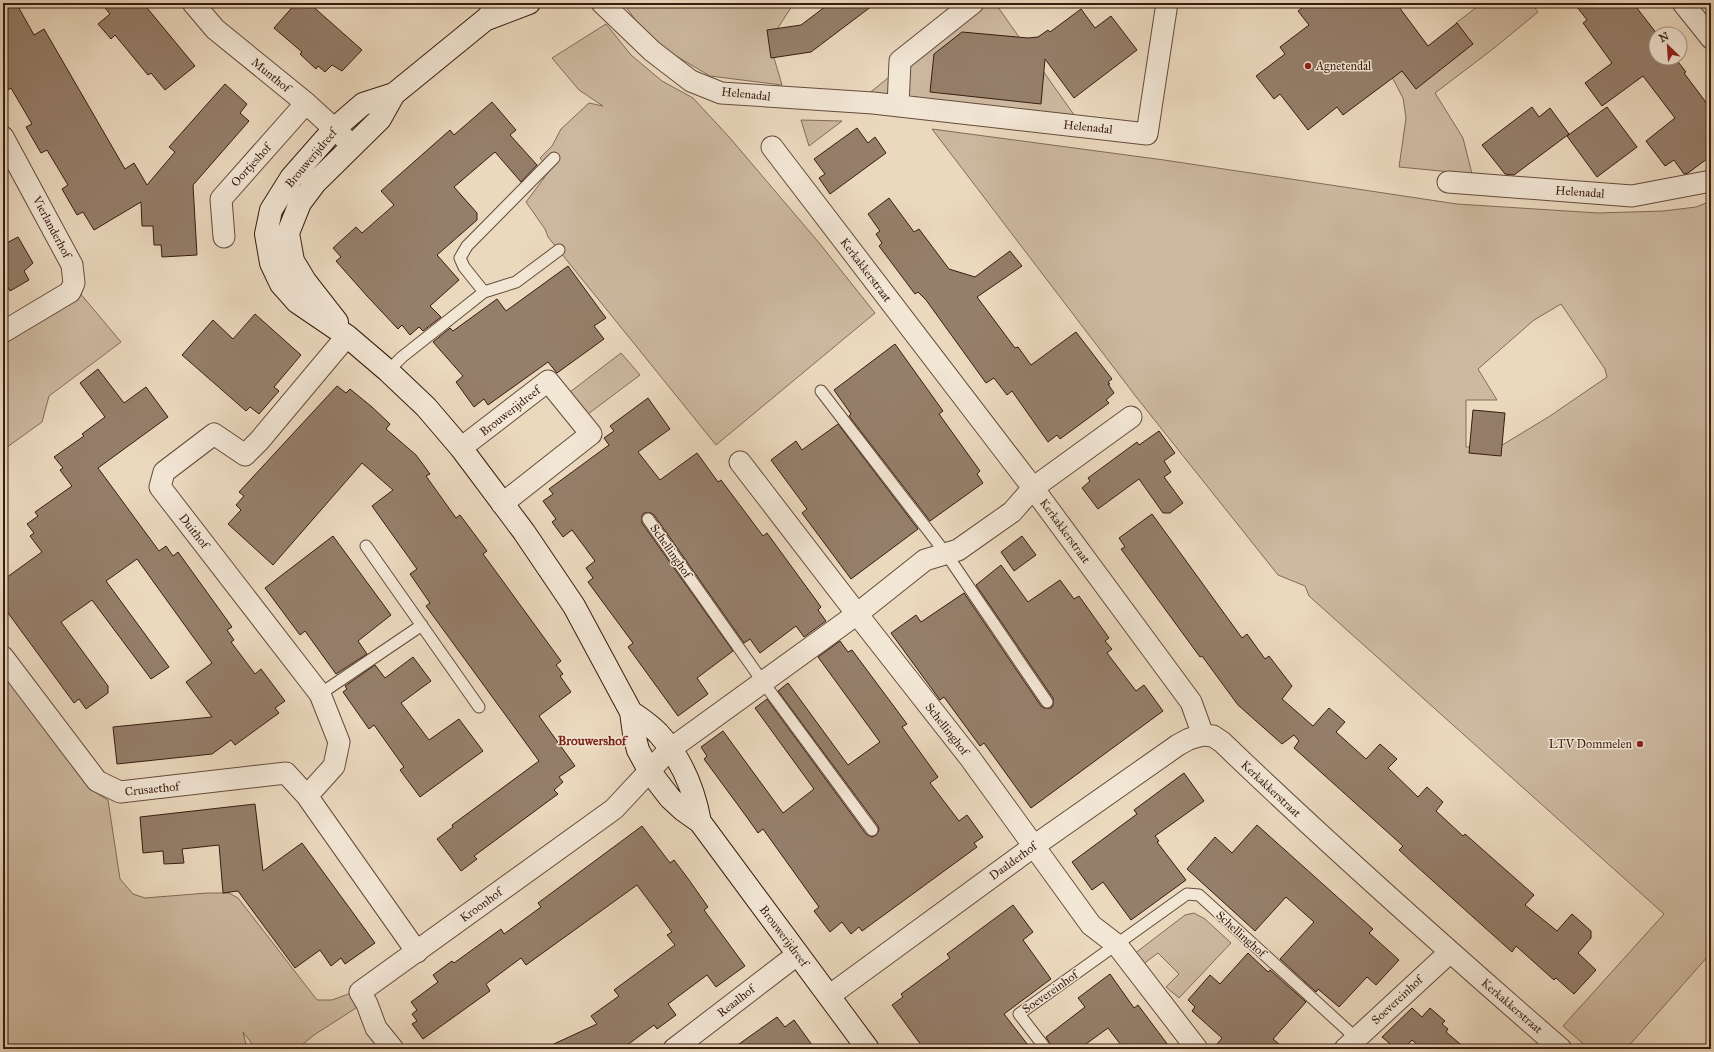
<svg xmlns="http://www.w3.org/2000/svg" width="1714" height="1052" font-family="'IM FELL Great Primer',serif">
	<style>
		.green { fill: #cdb9a0; stroke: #826a58; fill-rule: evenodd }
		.building { fill: #957e6a; stroke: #381c0f }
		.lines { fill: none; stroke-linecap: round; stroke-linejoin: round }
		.lane-casing { stroke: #654b3b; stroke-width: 13 }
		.street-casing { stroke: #654b3b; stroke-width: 23 }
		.secondary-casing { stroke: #381c0f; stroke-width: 24 }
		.lane { stroke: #f2e6d5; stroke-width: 11 }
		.street { stroke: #f2e6d5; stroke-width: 21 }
		.secondary { stroke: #f2e6d5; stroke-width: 22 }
		.poi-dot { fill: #8f2418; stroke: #f2e6d5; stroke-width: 1.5 }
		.labels { text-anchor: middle; stroke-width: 3; stroke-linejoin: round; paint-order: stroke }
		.poi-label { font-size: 12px; fill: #381c0f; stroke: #f2e6d5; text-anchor: start }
		.street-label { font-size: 12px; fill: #381c0f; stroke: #f2e6d5 }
		.neighbourhood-label { font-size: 13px; font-weight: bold; fill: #7a1f14; stroke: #f2e6d5 }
	</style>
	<rect width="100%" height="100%" fill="#ebd9be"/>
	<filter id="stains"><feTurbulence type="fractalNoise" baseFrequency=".005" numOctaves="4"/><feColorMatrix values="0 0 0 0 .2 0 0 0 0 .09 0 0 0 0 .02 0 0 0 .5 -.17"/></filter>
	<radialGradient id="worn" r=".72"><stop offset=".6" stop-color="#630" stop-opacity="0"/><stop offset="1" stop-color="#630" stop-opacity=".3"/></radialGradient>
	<path class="green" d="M623,3H796L792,6L774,34L772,51L782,85L710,76L666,50L640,26Z
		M982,3H995L1077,119L868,94Z
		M1474,3H1531L1538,12L1493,49L1435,93L1463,138L1472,174L1399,167L1406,118L1403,98L1391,75L1472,44L1456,23L1477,7Z
		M606,24L631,55L662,81L693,98L730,138L820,244L875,313L716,445L548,237L545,229L526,202L550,170L540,158L552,146L561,129L589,103L603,106L579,90L552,58Z
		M801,120L842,121L809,146Z
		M932,129L1164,160L1457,204L1598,213L1663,211L1696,207L1711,201V956L1709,955L1626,1049H1589L1563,1026L1664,914L1309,596L1305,586L1278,575L1137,398ZM1561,304L1605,369L1607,377L1550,416L1499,447H1466V400H1497L1478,369L1534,320Z
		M79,292L121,342L49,396L42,422L3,450V342Z
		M621,353L640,375L588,414L570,392Z
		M3,670L93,791L108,800L120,879L133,894L145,898L207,893H229L238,898L317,1000H332L362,989L356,1008L314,1035L297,1049H256L243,1032L247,1049H3Z
		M1194,913L1205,919L1231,943L1179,998L1166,987L1179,974L1158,953L1142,965L1134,954L1185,915Z"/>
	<path class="building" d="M3,3H16L34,35L44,29L125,169L134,163L147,185L175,152L169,147L225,84L247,104L240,113L249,121L193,185L197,255L162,257L161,245H154L153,226H142L141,202L94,230L83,212L77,215L62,189L68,185L47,150L41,153L26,127L32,124L11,88L3,93Z
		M101,3H143L195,66L165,90L151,73L148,75L115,35L111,39L98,24L110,14Z
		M296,3H309L362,50L342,71L332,65L325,72L318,66L316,69L300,54L302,52L274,28Z
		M830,3H876L811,52L771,58L767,30L801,25Z
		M1308,3H1396L1428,46L1457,23L1473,44L1416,89L1402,71L1343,115L1337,107L1308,130L1280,94L1274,99L1256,76L1285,54L1280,47L1309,25L1298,11Z
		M1574,3H1633L1657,34L1656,58H1675L1686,72L1684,73L1711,109V156L1688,173L1684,174L1674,160L1665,166L1646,141L1675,118L1643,76L1602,106L1585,83L1612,63L1583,23L1587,20Z
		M1081,9L1095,28L1111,16L1137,50L1074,98L1045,59L1041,104L930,92L934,54L962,32L1028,38L1038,37L1048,30L1050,32Z
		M492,102L516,130L510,135L537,165L521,182L495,152L454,187L477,213V220L437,255L459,280L430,306L441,317L423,331L419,327L410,335L402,325L398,329L367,296L336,261L341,257L333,248L356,227L362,233L394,205L381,191L450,130L454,135Z
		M1532,107L1539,117L1550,108L1569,134L1514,175L1505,174L1482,145Z
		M1607,107L1637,147L1597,177L1567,136Z
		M857,128L868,143L875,137L886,153L830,194L819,178L825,174L814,159Z
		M889,198L914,232L919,229L949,269L975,277L1010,251L1022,266L977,297L1015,348L1018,347L1031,365L1076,332L1112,379L1108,382L1110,384H1108L1114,393L1106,400L1109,403L1060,439L1057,435L1048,442L1012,391L1007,395L994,378L986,383L926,300L918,292L915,294L879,246L882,243L876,234L880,231L868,214Z
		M18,237L33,263L24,271L29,280L10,291L3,278V245Z
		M568,266L606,318L594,326L604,339L557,373L548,362L488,405L484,399L474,407L456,382L463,376L433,342L450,328L453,331L497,299L506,311Z
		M255,314L301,355L274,387L279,391L259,414L250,407L246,411L182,355L213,320L233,339Z
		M895,344L943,411L939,414L980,471L977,474L983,483L930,521L849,416L851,414L834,390Z
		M98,369L124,403L146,387L168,417L98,468L159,551L166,546L173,556L178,552L232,627L227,630L234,640L231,642L255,674L261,669L285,701L275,708L279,713L235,745L231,740L212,754L117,764L113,727L212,717L186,682L212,663L137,559L106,581L169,667L151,679L92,600L61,622L108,686V693L86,709L79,699L74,703L3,606V580L42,552L30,536L34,533L27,524L38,516L35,512L72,486L60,470L63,468L54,457L84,436L82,434L105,417L80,383Z
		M337,386L346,393L350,389L372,407L390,424L386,429L416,455L430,474L426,476L456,518L460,515L487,551L483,554L561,661L556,665L563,674L560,676L571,692L539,716L575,766L559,777L563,782L554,790L558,794L474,856L477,859L461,871L437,839L453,827L452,825L539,761L426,606L430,603L410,574L417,569L372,506L393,490L362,463L273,565L228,524L241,510L236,505L244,496L239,492Z
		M648,398L670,429L638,452L660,480L697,453L718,482L721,480L763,536L767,533L821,607L818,610L826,621L804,637L796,626L760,653L750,639L744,643L654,515L651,513H644L642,516V523L733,651L697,678L708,694L678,716L628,647L633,643L588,582L593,578L586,568L595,561L572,530L563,537L552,522L556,519L543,501L553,494L549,489L609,445L604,438L614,431L610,426Z
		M1473,410L1505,413L1501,456L1469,453Z
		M838,424L918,529L851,579L802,513L807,509L771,460L796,441L802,450Z
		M1159,431L1175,453L1164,461L1171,472L1164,477L1183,503L1170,513H1163L1139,479L1098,509L1082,488L1090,481L1088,478L1137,442L1139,445Z
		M1152,514L1242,638L1247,634L1265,659L1269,656L1292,686L1282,699L1313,726L1329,708L1345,722L1336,732L1366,759L1380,744L1397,759L1388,768L1418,797L1427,787L1443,802L1436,811L1463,836L1465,834L1534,895L1525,905L1557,931L1572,914L1591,931V938L1578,953L1596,970L1574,994L1556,978L1554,980L1516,946L1512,952L1414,864L1399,850L1403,846L1294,748L1299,741L1294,735L1282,744L1238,705L1202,656L1200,657L1121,549L1125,547L1119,538Z
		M333,536L391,615L358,641L367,654L336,674L305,631L300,635L265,588Z
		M1022,536L1036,555L1014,571L1001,552Z
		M1001,565L1028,602L1060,580L1074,599L1079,596L1109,638L1105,641L1112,649L1107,653L1136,691L1144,685L1163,711L1031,808L984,743L980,746L944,697L940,700L891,633L916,615L921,622L964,593L1041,706L1044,708H1051L1053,705V698L976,585Z
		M840,641L848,652L852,650L907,724L902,727L938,777L930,783L959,821L967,815L983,837L974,843L977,847L899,904L862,931L859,927L851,934L842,922L830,932L814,911L819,907L763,829L758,833L746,816L704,759L707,756L701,747L723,731L783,813L814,789L755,708L767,699L866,834L872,837L876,835L879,830L878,826L778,691L788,683L848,765L880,742L818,657Z
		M413,657L431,681L401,703L429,740L459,719L483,751L420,797L400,770L404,767L374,725L369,729L343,692L347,689L345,686L375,665L385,678Z
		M1184,773L1204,801L1155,836L1159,841L1157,842L1186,880L1131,920L1103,882L1092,890L1072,862L1137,814L1134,810Z
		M255,804L263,871L302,843L375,943L345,964L341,958L331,966L320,950L295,968L238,891L223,893L219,845L182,849L184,863L164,864L163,851L143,853L140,817Z
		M1257,825L1373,929L1369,933L1399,960L1376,985L1367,977L1339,1007L1318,989L1316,992L1280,959L1314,922L1286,897L1255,931L1187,869L1215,837L1232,853Z
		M642,826L670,863L674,860L689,880L708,907L704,910L745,966L716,987L707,975L668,1004L676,1015L657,1029L654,1025L622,1049H543L597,1024L591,1016L619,996L614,990L675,945L667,935L672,932L637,885L526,965L521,958L486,984L490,991L423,1039L412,1024L417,1021L412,1014L417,1010L411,1002L438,982L433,975L452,961L454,963L501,929L504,934L541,907L538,903Z
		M1013,905L1033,932L1023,940L1051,979L1004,1014L1031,1049L1035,1046L1037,1049H924L892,1005L903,997L901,994L950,958L947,954Z
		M1248,953L1268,972L1270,970L1306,1002L1273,1039L1285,1049H1213L1222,1038L1192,1011L1195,1007L1188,1000L1210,975L1220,984Z
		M1110,974L1134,1008L1138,1005L1171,1049H1124L1108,1028L1079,1049H1053L1046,1037L1085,1007L1078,998Z
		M1412,1008L1422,1017L1430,1008L1445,1021L1442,1024L1448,1029L1446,1032L1466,1049H1422L1412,1040L1404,1049H1396L1382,1037Z
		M777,1017L785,1027L794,1020L815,1049H732Z"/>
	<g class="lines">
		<defs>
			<path id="lane" d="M484,292L516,282L559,250
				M388,371L402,357L484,292L464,267L460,258L467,246L554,158
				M821,391L947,555L1047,702
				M648,519L763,682L872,830
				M366,546L479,707
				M320,694L422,625
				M1046,1049L1019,1014L1187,894L1199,895L1356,1038"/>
			<path id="street" d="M193,3L215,29L306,103L352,145
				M602,3L652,51L691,81L721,93L873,103L1147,134L1167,3
				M1683,3L1711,38
				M898,106L900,61L973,3
				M3,137L72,265L74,283L70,292L3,332
				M772,147L1033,488L1191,702L1203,735L1213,736L1222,742C1332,848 1446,949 1561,1049
				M1448,182L1632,196L1711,181
				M224,237L221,199L306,103
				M461,448L548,381L591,434L502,504
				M740,462L857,614L970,758L1091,925L1117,945L1197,1049
				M3,657L97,781L120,792L286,773L307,796L417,952
				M307,796L334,766L339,742L320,694L160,487L164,472L214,434L245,455L259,441L347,336
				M829,996L1034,846L1178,745L1189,739L1203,735
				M393,1049L376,1028L367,1004L360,992L614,809L669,750L857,614L925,560L958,550L1012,512L1033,488L1131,417
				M674,1049L798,954
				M1345,1049L1450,952"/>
			<path id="secondary" d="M501,3L486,19L394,94L363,104L334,129L291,178L271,210L266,234L271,263L281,284L297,302L347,336L388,371L426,407L461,448L524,532L574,606L631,712L634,734L638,750L650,772L670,798L683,810L700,822L868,1049
				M487,19L529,3
				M337,322L305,281L293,261L288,233L300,203L315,183L380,119L394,94
				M631,712C640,718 650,725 658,733C681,758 694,789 700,822"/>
		</defs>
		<use href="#lane" class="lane-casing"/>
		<use href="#street" class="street-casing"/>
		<use href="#secondary" class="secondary-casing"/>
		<use href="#lane" class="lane"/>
		<use href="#street" class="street"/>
		<use href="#secondary" class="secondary"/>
	</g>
	<g class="poi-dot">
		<circle cx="1308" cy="66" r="4"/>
		<circle cx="1640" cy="744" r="4"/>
	</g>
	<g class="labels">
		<g class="poi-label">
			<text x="1316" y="70">Agnetendal</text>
			<text x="1632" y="748" text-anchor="end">LTV Dommelen</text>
		</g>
		<g class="street-label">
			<text transform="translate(271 75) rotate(39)" y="4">Munthof</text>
			<text transform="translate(746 94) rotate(6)" y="4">Helenadal</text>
			<text transform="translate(1088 127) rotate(6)" y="4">Helenadal</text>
			<text transform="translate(311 158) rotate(-50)" y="4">Brouwerijdreef</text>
			<text transform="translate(251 165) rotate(-48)" y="4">Oortjeshof</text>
			<text transform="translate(1580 192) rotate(4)" y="4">Helenadal</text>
			<text transform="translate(52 227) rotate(62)" y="4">Vierlanderhof</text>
			<text transform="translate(866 270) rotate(53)" y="4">Kerkakkerstraat</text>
			<text transform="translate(510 411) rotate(-38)" y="4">Brouwerijdreef</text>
			<text transform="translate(194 531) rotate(52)" y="4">Duithof</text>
			<text transform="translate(1065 531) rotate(54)" y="4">Kerkakkerstraat</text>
			<text transform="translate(671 551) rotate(55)" y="4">Schellinghof</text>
			<text transform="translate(947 729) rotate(52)" y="4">Schellinghof</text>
			<text transform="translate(152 789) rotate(-6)" y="4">Crusaethof</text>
			<text transform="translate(1271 789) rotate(43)" y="4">Kerkakkerstraat</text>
			<text transform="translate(1013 861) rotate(-36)" y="4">Daalderhof</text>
			<text transform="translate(481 905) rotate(-36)" y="4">Kroonhof</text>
			<text transform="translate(1241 934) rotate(42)" y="4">Schellinghof</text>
			<text transform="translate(784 936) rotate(53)" y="4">Brouwerijdreef</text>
			<text transform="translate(1050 992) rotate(-35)" y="4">Soevereinhof</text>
			<text transform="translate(1397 1000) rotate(-43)" y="4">Soevereinhof</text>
			<text transform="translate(736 1001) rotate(-38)" y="4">Reaalhof</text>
			<text transform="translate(1512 1006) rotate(41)" y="4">Kerkakkerstraat</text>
		</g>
		<g class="neighbourhood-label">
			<text x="592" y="745">Brouwershof</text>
		</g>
	</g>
	<rect width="1714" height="1052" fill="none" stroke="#ebd9be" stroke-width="16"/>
	<rect x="4" y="4" width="1706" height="1044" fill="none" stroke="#381c0f" stroke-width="2"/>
	<rect x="8" y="8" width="1698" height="1036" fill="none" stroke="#381c0f"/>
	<g transform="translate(1668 46) rotate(335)"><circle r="19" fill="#f2e6d5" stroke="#a89586"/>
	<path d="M0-3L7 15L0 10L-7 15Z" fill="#8f2418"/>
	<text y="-6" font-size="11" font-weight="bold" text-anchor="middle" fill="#381c0f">N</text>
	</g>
	<rect width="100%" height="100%" filter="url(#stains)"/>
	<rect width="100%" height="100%" fill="url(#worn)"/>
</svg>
